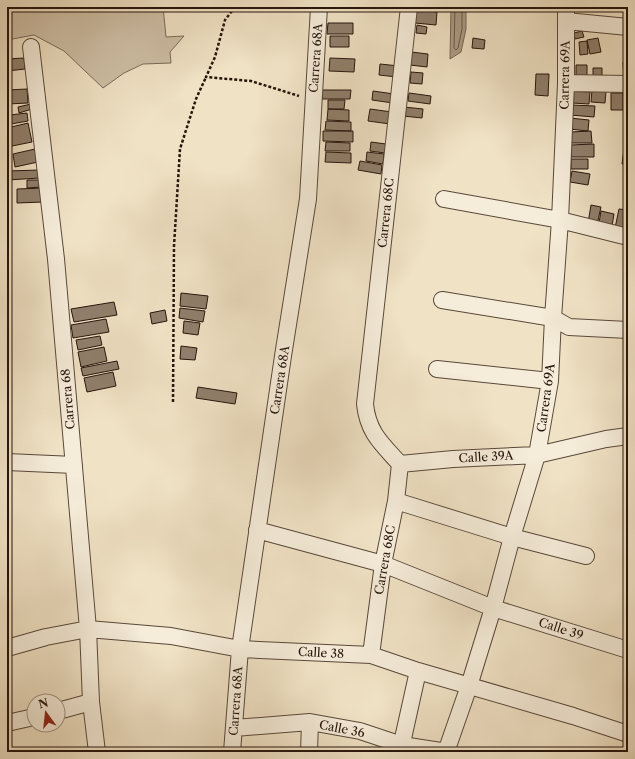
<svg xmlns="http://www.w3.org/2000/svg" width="635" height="759" font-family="'Libre Caslon Text',serif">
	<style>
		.green { fill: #cebfa6; stroke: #7a6a59 }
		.water { fill: #ac9c86; stroke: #765 }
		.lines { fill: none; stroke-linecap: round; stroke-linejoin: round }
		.shore { stroke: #6a5849; stroke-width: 1 }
		.building { fill: #907f6c; stroke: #27140c }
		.street-casing { stroke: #59483a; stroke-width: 18 }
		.path { stroke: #27140c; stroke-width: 2.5; stroke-dasharray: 3 2; stroke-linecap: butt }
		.street { stroke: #f5ecd9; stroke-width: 16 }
		.labels { text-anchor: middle; stroke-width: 3; stroke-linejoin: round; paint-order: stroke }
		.street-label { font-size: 12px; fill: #27140c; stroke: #f5ecd9 }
	</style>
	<rect width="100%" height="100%" fill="#f0e2c5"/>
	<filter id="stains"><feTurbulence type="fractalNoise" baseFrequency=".005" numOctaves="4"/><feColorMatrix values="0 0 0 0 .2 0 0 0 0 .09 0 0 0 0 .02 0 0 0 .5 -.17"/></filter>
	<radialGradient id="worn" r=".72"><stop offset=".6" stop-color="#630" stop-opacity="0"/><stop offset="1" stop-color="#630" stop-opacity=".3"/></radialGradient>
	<path class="green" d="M13,7H163L166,37L184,36L170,52L171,63L143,64L124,73L103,88L64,51L34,35L7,40V9Z"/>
	<path class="water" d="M451,7H466V29L461,52L450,59Z"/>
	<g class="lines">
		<path class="shore" d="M455,7L454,48L456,50L458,48L462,29V7"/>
	</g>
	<path class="building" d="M417,10L437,12L436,25L415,23Z
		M328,23H353V34H327Z
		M417,25L427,27L426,34L416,33Z
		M582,31L584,37L575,39L574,33Z
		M330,36H349V47H330Z
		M473,38L485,40L484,49L472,48Z
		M598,38L601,52L590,54L587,40Z
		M587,41L588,54L580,55L579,42Z
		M411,52L428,54L427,67L410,65Z
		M24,58L25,69L7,71V59Z
		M330,58L355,59L354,72L329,71Z
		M628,61V80H624L623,62Z
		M380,64L399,66L397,77L379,75Z
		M576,65H587V79L576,80Z
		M593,68H602V80H593Z
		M411,72L423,73L422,84L410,83Z
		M536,74H549L548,96L535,95Z
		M27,89L28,103L7,104V90Z
		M322,90H351L350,99H322Z
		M592,90L606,91L605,103L591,102Z
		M373,91L394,94L393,103L372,100Z
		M573,91L590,92L589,104L572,103Z
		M409,93L431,96L430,104L408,101Z
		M611,93H623V110H611Z
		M625,94H628V107H625Z
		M328,100H345L344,109H328Z
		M31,104L32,109L19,113L18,107Z
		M571,105L595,106L594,117L570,115Z
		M404,107L423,109L422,118L403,116Z
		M328,109L349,110V121L327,120Z
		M370,109L392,112L390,124L368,121Z
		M27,113L28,121L11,124L10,115Z
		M570,118L589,120L588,131L569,129Z
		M326,121L351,122V131L325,130Z
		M28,123L32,142L7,147V128Z
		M323,131H353V142L323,141Z
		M591,131L592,143H570V132Z
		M326,142L350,143V151H325Z
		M371,142L386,144L385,153L370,151Z
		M594,144V157H571V145Z
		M35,149L38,162L15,167L13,154Z
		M624,149L628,150V164H622Z
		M326,152L351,153V163L325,162Z
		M367,152L384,154L383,164L366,161Z
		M571,159H588V169H571Z
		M360,161L382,165L381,174L358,170Z
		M39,170L40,178L7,180V171Z
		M572,171L590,174L588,185L570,182Z
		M27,180H40L41,187L27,188Z
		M43,188V202L17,203V189Z
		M591,205L601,207L597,225L588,223Z
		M619,209L628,210V230L615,228Z
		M601,211L614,214L612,226L599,223Z
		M181,293L208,296L206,309L180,306Z
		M114,302L117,315L74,322L71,309Z
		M180,308L205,311L203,322L179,318Z
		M165,310L167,321L152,324L150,313Z
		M106,319L109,332L73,338L71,325Z
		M184,321L200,323L198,335L183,333Z
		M100,336L102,345L78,350L76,340Z
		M181,346L197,348L195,360L180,359Z
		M104,347L107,361L81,367L78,352Z
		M117,361L119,369L83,376L81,368Z
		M113,372L116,386L87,392L84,378Z
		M198,387L237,393L235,404L196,398Z"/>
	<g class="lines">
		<defs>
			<path id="street" d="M409,7L365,404C368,433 382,444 400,464L453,459L537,455L606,439L628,436
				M566,21L628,27
				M31,47L56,259L88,629L91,702L97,752
				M566,83L628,84
				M444,199L560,220L628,237
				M442,300L553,318L569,327L628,330
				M437,369L550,381
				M7,462L74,465
				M396,501L512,537L586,556
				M257,530L383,564L493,608L628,650
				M7,648L46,637L88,629L171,636L240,649L371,655L418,671L573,716L628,734
				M371,655L383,564L396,501L400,464
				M58,711L91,702
				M7,723L34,717
				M235,728L310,722L360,731L402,745L447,752
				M232,752L240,649L283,356L308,199L319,7
				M309,752L310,722
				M400,752L418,671
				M446,752L469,686L493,608L512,537L537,455L550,381L553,318L560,220L566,83V7"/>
		</defs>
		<use href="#street" class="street-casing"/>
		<path class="path" d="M235,7L225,20L215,57L206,77L251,81L299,96
			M173,402L174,246L180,149L196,99L206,77"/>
		<use href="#street" class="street"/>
	</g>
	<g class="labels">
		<g class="street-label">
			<text transform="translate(316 58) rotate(-86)" y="4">Carrera 68A</text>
			<text transform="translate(565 75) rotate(-89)" y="4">Carrera 69A</text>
			<text transform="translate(386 213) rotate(-84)" y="4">Carrera 68C</text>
			<text transform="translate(280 380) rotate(-81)" y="4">Carrera 68A</text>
			<text transform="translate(546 398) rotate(-82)" y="4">Carrera 69A</text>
			<text transform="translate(68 399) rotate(-95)" y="4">Carrera 68</text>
			<text transform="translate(486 457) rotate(-3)" y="4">Calle 39A</text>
			<text transform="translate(385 560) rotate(-80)" y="4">Carrera 68C</text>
			<text transform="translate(561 629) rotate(18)" y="4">Calle 39</text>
			<text transform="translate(321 653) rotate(3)" y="4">Calle 38</text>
			<text transform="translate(236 701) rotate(-86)" y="4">Carrera 68A</text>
			<text transform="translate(342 729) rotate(11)" y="4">Calle 36</text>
		</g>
	</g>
	<rect width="635" height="759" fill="none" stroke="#f0e2c5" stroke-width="24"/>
	<rect x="8" y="8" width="619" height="743" fill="none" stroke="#27140c" stroke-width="2"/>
	<rect x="12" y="12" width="611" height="735" fill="none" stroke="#27140c"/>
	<g transform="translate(46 713) rotate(345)"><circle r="19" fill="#f5ecd9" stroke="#a39687"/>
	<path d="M0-3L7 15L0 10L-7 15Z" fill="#8f2418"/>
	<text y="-6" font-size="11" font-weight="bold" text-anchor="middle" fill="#27140c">N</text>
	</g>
	<rect width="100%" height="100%" filter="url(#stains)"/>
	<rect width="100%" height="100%" fill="url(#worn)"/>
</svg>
